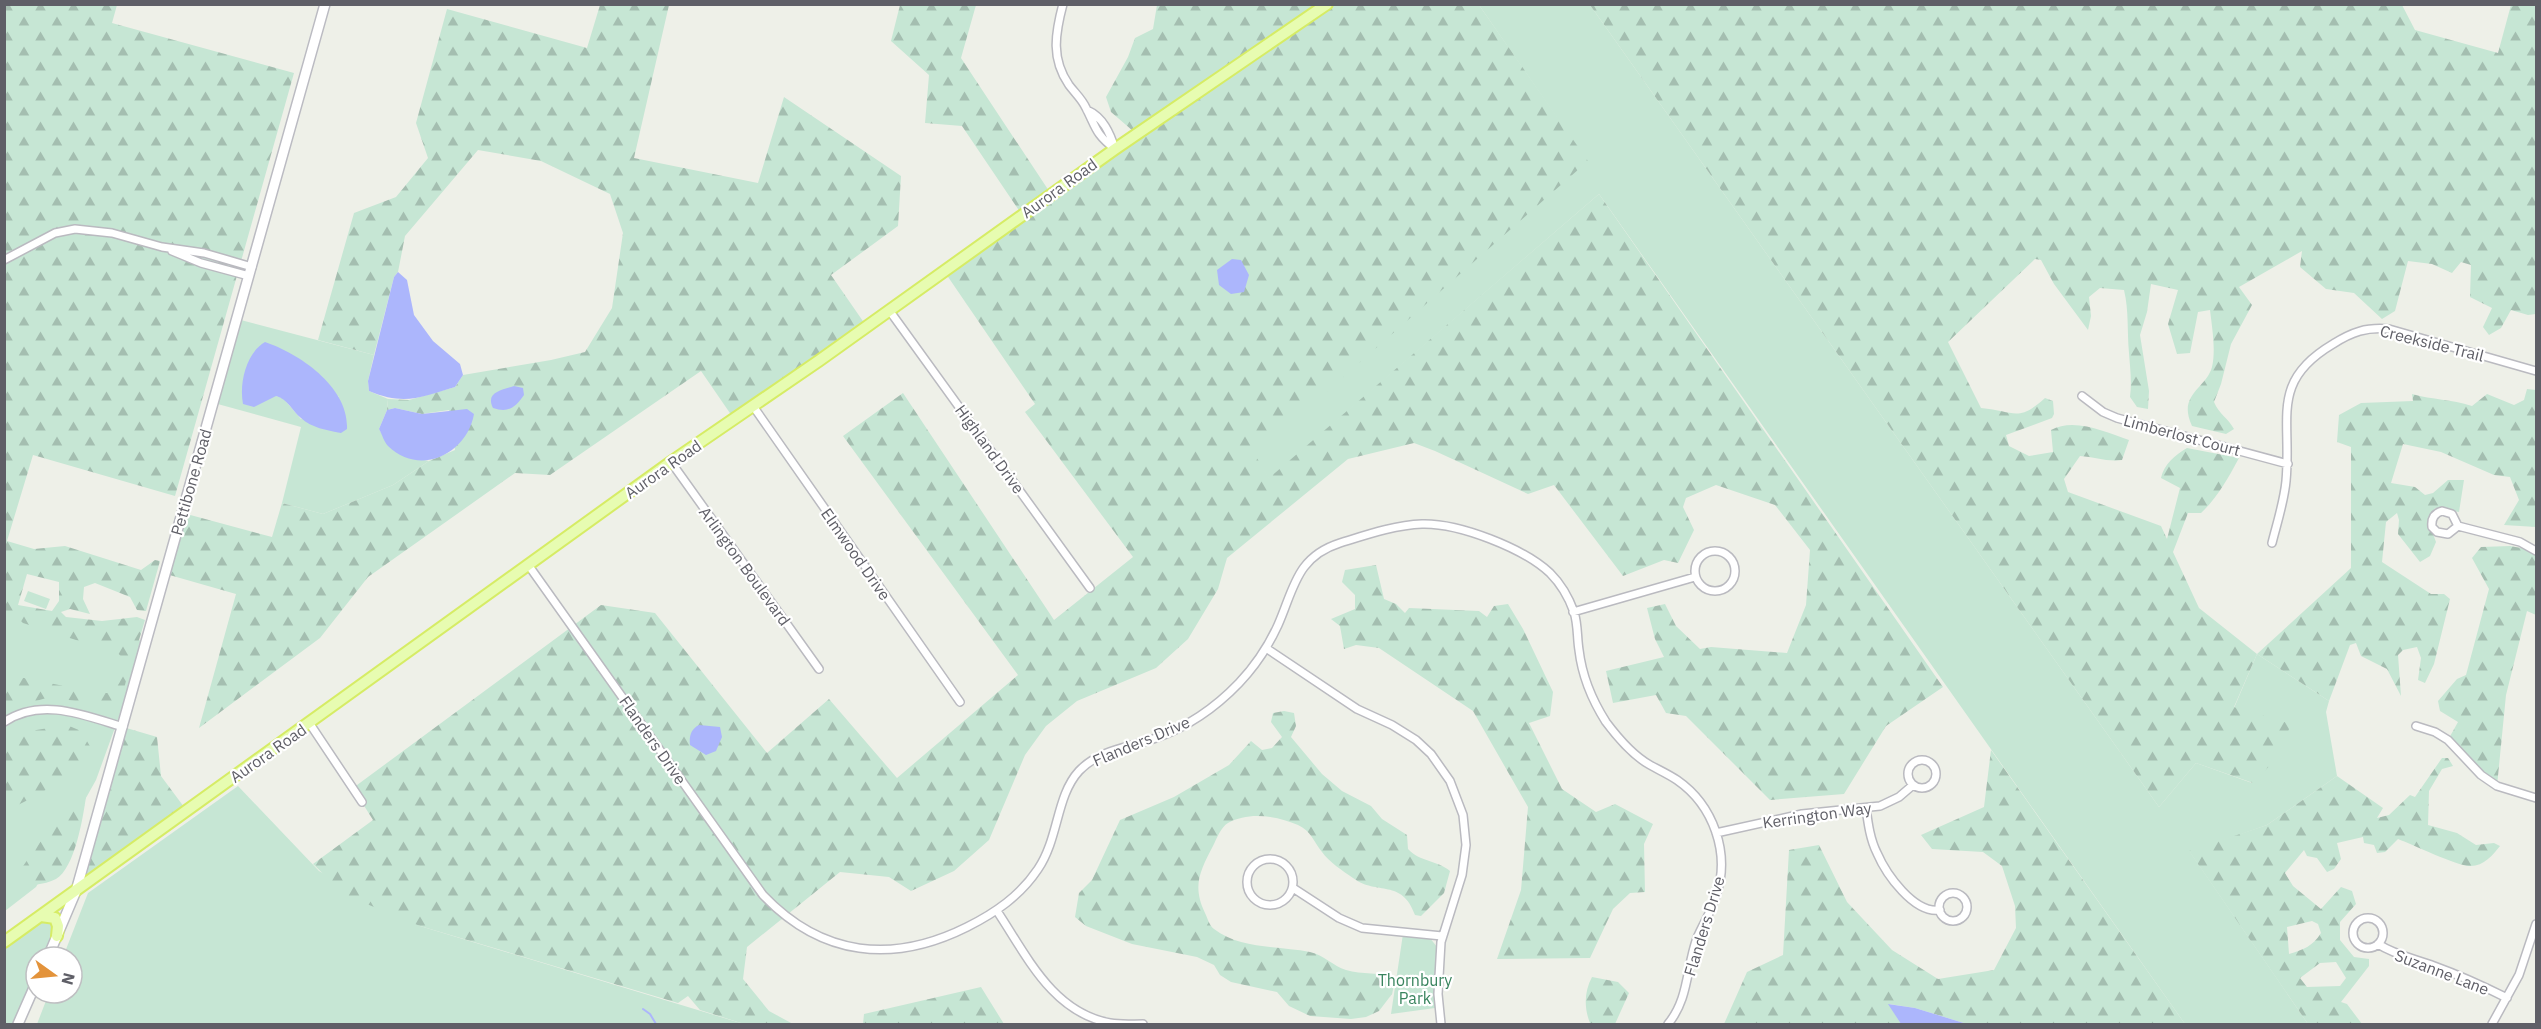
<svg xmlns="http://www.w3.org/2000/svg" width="2541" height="1029" font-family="'IBM Plex Sans',sans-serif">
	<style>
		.green { fill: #c6e6d4; fill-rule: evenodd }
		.forest { fill: url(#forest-firs); fill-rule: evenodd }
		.water { fill: #acb6fc }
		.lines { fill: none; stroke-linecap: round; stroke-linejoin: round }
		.stream { stroke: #acb6fc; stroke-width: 2 }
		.street-casing { stroke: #babac0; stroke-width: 10 }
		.secondary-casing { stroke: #bbbbc2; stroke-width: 12 }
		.primary-casing { stroke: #d6ec65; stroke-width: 14 }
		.street { stroke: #fff; stroke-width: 7 }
		.secondary { stroke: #fff; stroke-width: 9 }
		.primary { stroke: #e7fcb1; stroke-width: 10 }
		.labels { text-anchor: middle; stroke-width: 4.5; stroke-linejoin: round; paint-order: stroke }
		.street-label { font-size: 16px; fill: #5f5f67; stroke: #fff }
		.park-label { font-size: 16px; fill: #39845e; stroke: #fff }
	</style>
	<defs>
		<pattern id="forest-firs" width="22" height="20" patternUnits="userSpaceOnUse" patternTransform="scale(1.5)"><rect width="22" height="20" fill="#c6e6d4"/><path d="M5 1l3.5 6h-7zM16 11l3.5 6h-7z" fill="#a4beb0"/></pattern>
	</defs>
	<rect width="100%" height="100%" fill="#eef0e8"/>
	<path class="green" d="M1479,5H1590L2159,807L2196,763L2252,783L2234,708L2257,654L2329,701L2326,712L2337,776L2267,825L2190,852L2308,1024H2185L1599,194L1269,479L1254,455L1587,161Z
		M237,319L374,355L368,381L369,391L388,399L387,410L379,429C393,453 403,456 429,461L393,485L323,514L282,503L301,427L214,403ZM276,396H339L301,419L283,398Z
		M28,591L50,599L46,609L24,601Z
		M17,607L146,642L96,780L36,887L5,911L4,783L16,750L5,738V608Z
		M238,786L319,871L420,926L744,1024H37L49,993H72V957H63L88,893Z
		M47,916L57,922L48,957H36V983L18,1024H5L4,942Z
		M1403,934L1430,938L1437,947L1435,1008L1391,1014Z"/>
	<path class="forest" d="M2219,4L2402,5L2415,30L2498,53L2511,5H2536V314L2528,315L2511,310L2501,328L2489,335L2483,327L2492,308L2470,297L2471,265L2461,262L2452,273L2432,264L2408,261L2395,311L2382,319L2354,293L2326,289L2300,267L2302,251L2239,287L2252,305L2231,344L2221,384L2214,402C2219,414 2228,418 2234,429L2226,434L2192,426C2177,394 2206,389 2212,367C2216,350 2212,327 2210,310L2198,312L2190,353L2177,354L2168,324L2178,290L2151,284L2147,312L2140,335L2149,391L2148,409L2137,407L2130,397C2132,381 2130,368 2129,353C2127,331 2129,311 2124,290L2100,288L2089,297L2091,316L2088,330L2054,284L2041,260L2035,259L1948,342L1981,408C2015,411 2017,423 2045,398L2053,401L2054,414L2052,418L2006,435L2009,446L2029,456L2053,452L2051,430C2074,417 2106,432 2129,440L2122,460C2107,462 2095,457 2080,456L2064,479L2068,492L2161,526L2167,539L2180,488L2161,478C2164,464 2175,455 2187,448L2239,458C2228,478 2218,497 2201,513H2188L2173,552L2199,608L2257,654L2351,568V447L2337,442L2339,415L2361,403L2413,401L2412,394C2433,400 2451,399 2472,406L2487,394L2514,405L2524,400L2527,389L2536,390V527L2504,525L2519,500L2510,477L2494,475L2441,452L2403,444L2391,483L2415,487L2425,495L2433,493L2448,480H2464L2459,512L2435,508L2429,523L2436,542L2430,556L2420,562L2398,534L2399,520L2397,513L2386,522L2382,562L2431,594H2444L2450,599L2434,664L2425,683L2418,680L2421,658L2417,647L2403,650L2398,655L2401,696L2387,669L2361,656L2356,643L2350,645L2329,701L2257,654L2234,707L2291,724L2278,757L2253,783L2196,763L2159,807L1590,5Z
		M5,5H117L112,23L294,73L175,496L33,455L7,541L34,549L65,546L141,570L155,560L160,561L146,611L137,610L130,597L95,583L84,587L83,599L90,614L70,609L61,612L66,617L102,621L137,617L145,620L131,667L115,650L101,648L23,623L14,614L5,616ZM27,574L59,582V601L52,611L18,605Z
		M600,5H669L634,158L758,183L784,97L901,176L898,226L831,275L867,327L734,419L701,371L550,475L515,473L368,577L320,638L199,728L236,594L166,574L183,513L272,537L282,503L323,514L393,485L429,461L455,450L449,410L422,414L395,408L387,410L388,399L409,400L455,387L463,375L551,360L585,352L612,308L623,233L610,194L541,161L478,150L405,236L398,272L394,277L374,355L318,340L354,213L396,197L428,158L416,123L447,9L587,48Z
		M900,5H976L961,58L1051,194L1133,131L1111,112L1106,97L1128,57L1135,38L1153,29L1157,5H1479L1588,161L1255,455L1269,478L1599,194L1943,687L1886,726L1844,794L1770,800L1686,716L1666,713L1656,695L1613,703L1606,671L1664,657L1655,639L1647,608L1665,604L1676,626L1700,649L1711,647L1787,653L1806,605L1810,550L1775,505L1716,485L1686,498L1683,507L1694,530L1678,563L1664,560L1623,576L1554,485L1528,494L1435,451L1414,443L1348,459L1227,558L1218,589L1188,639L1156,668L1077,701L1046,726L1025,755L989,840L954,871L911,891L889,877L840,872L747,947L743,979L769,1011L793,1024H744L700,1010L688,996L678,1003L420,926L345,895L313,864L373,820L353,788L601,605L655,613L767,753L829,699L897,778L1018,675L843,436L903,393L1054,620L1133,557L1025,412L1035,404L944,271L1022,215L962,126L925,123L929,75L891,41Z
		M2510,546L2527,549L2536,556V615L2527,611L2506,695L2497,786L2448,740L2458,722L2440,711L2438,701L2457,679L2466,675L2489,589L2472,558L2481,547Z
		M1376,565L1384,599L1396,604L1405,613L1409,608L1479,611L1487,617L1494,606L1508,604L1523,629L1553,692L1550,716L1529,723L1562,789L1596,812L1615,804L1653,824L1644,844L1645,892L1630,893L1613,909L1590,958L1497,959L1521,890L1528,807L1473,711L1379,648L1356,645L1344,649L1340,626L1331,619L1355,609V595L1342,582L1345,570Z
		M123,672L127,677L118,712L111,713L95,707L94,698L98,693H111L119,683Z
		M5,676L24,678L84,690L91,701L88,703L50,697L18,706L5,714Z
		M1284,711L1294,713L1296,726L1291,737L1322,774L1342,791L1371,806L1382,819L1407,835L1408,849C1420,862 1437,860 1450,871L1444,893L1421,916L1415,915C1402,878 1377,896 1353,878C1343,871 1329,862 1322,852C1314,842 1311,831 1298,825C1277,816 1249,811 1228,823C1221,827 1217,838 1213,846C1200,871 1192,886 1205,913C1208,919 1209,925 1214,929C1240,949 1278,946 1310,952C1324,955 1333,966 1346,970C1362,975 1380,972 1396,977L1392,994L1379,1011L1366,1017L1351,1019L1310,1016L1289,1006L1277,992L1231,982L1220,975L1214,965L1197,957L1132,944L1086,926L1075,917L1079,893L1092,880L1120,820L1174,797L1229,765L1251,741L1262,750L1272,748L1282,737L1271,722L1273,713Z
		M67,725L81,731L91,748C75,779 34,796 5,812V739L18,733Z
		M123,727L157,737L161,776L187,811L76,891Z
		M1991,750L2185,1024H1967L1915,1008L1889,1004L1901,1024H1724L1747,972L1783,955L1789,850L1819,845L1847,902L1892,950L1938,979L1994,970L2016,928L2015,906L2002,866L1983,852L1932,849L1921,835L1984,807Z
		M2442,758H2448L2453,766L2442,769L2429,791L2428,825L2457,833L2476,845L2494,843L2500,846C2493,855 2483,867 2469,866C2458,866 2411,844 2398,839L2385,852L2377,853L2374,845L2364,843L2363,837L2337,843L2341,859L2334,869L2327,872L2317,858L2307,856L2304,850L2285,873L2293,886L2321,909L2341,887L2352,891L2356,904L2340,922V940L2354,957L2369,959V966L2341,1002L2347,1004L2362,1024H2308L2189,851L2267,825L2337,776L2383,808L2377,818L2389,815L2410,795L2415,797ZM2312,921L2318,924L2321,933C2313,946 2303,950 2289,954L2287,927ZM2336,962L2346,978L2340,986L2307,987L2300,978L2320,963Z
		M86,797C83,817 75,868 56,879C44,885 28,886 15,886V876C35,854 58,806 86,797Z
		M1592,977L1618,982L1629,993L1615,1024L1590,1023C1584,1008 1584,992 1592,977Z
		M981,987L1004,1024H863L864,1014Z"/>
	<path class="water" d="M1232,259L1241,260L1249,275L1244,292L1231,294L1219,285L1217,270Z
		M398,272L407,280L414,315L433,341L460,364L463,375L455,387C421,397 405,406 369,391L368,381L394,277Z
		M265,342C300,354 349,387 347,429L341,433C326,430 312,428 301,418C292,411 288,399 276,396L254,407L243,404C239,384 246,353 265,342Z
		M514,386L523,388L524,395C515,408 508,413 493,408C485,392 502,390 514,386Z
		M395,408L422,414L467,409L474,414C467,454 420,477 388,446C384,442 382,434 379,429L387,410Z
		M699,725L720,727L722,737L716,751L706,755L690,745C689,736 691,729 699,725Z
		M1888,1004L1915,1008L1967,1024H1901Z"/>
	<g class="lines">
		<path class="stream" d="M643,1009L650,1014L656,1024"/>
		<defs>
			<path id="street" d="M1063,4C1055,34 1051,59 1069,85C1075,93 1082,99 1086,108C1096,127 1095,134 1115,149C1110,133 1103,117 1087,110
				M172,251L201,263L249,276
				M4,260L55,233L75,229L112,233L162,247L204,253L252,267
				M889,310L1090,588
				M2082,396L2103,412L2117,418L2288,464
				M753,406L960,702
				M671,462L819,669
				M2442,511L2452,514L2458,526L2448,534L2437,532L2432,527C2431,518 2435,513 2442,511Z
				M2458,526L2520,542L2536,551
				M2272,543C2277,523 2284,502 2286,481C2292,418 2269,382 2333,344C2352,332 2366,327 2389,329L2536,371
				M1695 571a20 20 0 1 1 40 0a20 20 0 1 1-40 0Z
				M529,566L763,895C822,957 893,964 967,927C995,913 1020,896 1038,869C1059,838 1056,796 1079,771C1100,749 1129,748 1156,738C1187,727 1216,707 1239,683C1255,666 1268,647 1278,625C1294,589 1296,557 1340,543C1366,535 1395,525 1422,524C1459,523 1523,548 1550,573C1561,584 1569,598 1574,612C1578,624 1577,638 1579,650C1582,676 1592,700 1606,722C1618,738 1632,755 1650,765C1659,770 1668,774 1677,780C1713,805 1731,853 1716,896C1712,910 1703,924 1697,938C1686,968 1689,999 1668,1024
				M1573,612L1695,577
				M1266,648L1357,709L1392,725L1416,740L1431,754L1450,781L1463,815L1466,845L1462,875L1441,942L1438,994L1441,1024
				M4,722C41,697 84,715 123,727
				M310,724L362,802
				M2416,726L2435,732L2448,740L2481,775L2497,786L2536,798
				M1908 774a14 14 0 1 1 28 0a14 14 0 1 1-28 0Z
				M1866,808C1868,823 1870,839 1877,853C1886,874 1914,914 1940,910
				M1716,833L1802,814L1880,806L1899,797L1913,785
				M1247 882a23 23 0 1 1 46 0a23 23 0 1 1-46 0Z
				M1293,888L1339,918L1362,928L1442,936
				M1939 907a14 14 0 1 1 28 0a14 14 0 1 1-28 0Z
				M997,911C1027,956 1052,1012 1110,1023C1121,1025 1132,1024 1143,1024
				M2353 933a15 15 0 1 1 30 0a15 15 0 1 1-30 0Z
				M2378,944C2395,955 2415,959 2434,966C2459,975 2483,986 2507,998
				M2492,1024L2519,975L2536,924"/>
			<path id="secondary" d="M48,957L76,891L325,4
				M18,1024L36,983"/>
			<path id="primary" d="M41,916L55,918L58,926L57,936
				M4,942L671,462L820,360L1115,149L1327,4"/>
		</defs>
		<use href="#street" class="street-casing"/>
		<use href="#secondary" class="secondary-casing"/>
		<use href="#primary" class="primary-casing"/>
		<use href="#street" class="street"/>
		<use href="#secondary" class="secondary"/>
		<use href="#primary" class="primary"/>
	</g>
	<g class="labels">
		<g class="street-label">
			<text transform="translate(1059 188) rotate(-36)" y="6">Aurora Road</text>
			<text transform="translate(2432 343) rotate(14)" y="6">Creekside Trail</text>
			<text transform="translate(2182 435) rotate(15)" y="6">Limberlost Court</text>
			<text transform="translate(990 449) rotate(54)" y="6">Highland Drive</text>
			<text transform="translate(663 469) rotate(-35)" y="6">Aurora Road</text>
			<text transform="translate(191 482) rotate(-74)" y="6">Pettibone Road</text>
			<text transform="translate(856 554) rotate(55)" y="6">Elmwood Drive</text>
			<text transform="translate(745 566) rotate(54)" y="6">Arlington Boulevard</text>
			<text transform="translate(653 740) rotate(55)" y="6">Flanders Drive</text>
			<text transform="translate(1141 741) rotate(-23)" y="6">Flanders Drive</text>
			<text transform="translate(268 753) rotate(-35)" y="6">Aurora Road</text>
			<text transform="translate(1817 815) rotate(-8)" y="6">Kerrington Way</text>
			<text transform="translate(1704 926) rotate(-73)" y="6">Flanders Drive</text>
			<text transform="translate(2442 972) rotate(21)" y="6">Suzanne Lane</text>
		</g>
		<g class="park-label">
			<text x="1415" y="986">Thornbury<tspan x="1415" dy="18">Park</tspan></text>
		</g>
	</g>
	<rect width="2541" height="1029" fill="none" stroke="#5f5f67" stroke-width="12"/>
	<g transform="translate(54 975) rotate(105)"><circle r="28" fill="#ffffff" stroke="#bfbfc2" stroke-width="1.5"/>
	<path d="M0-4.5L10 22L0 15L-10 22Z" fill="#e3933b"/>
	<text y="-9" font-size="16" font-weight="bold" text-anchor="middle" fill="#5f5f67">N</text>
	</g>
</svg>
